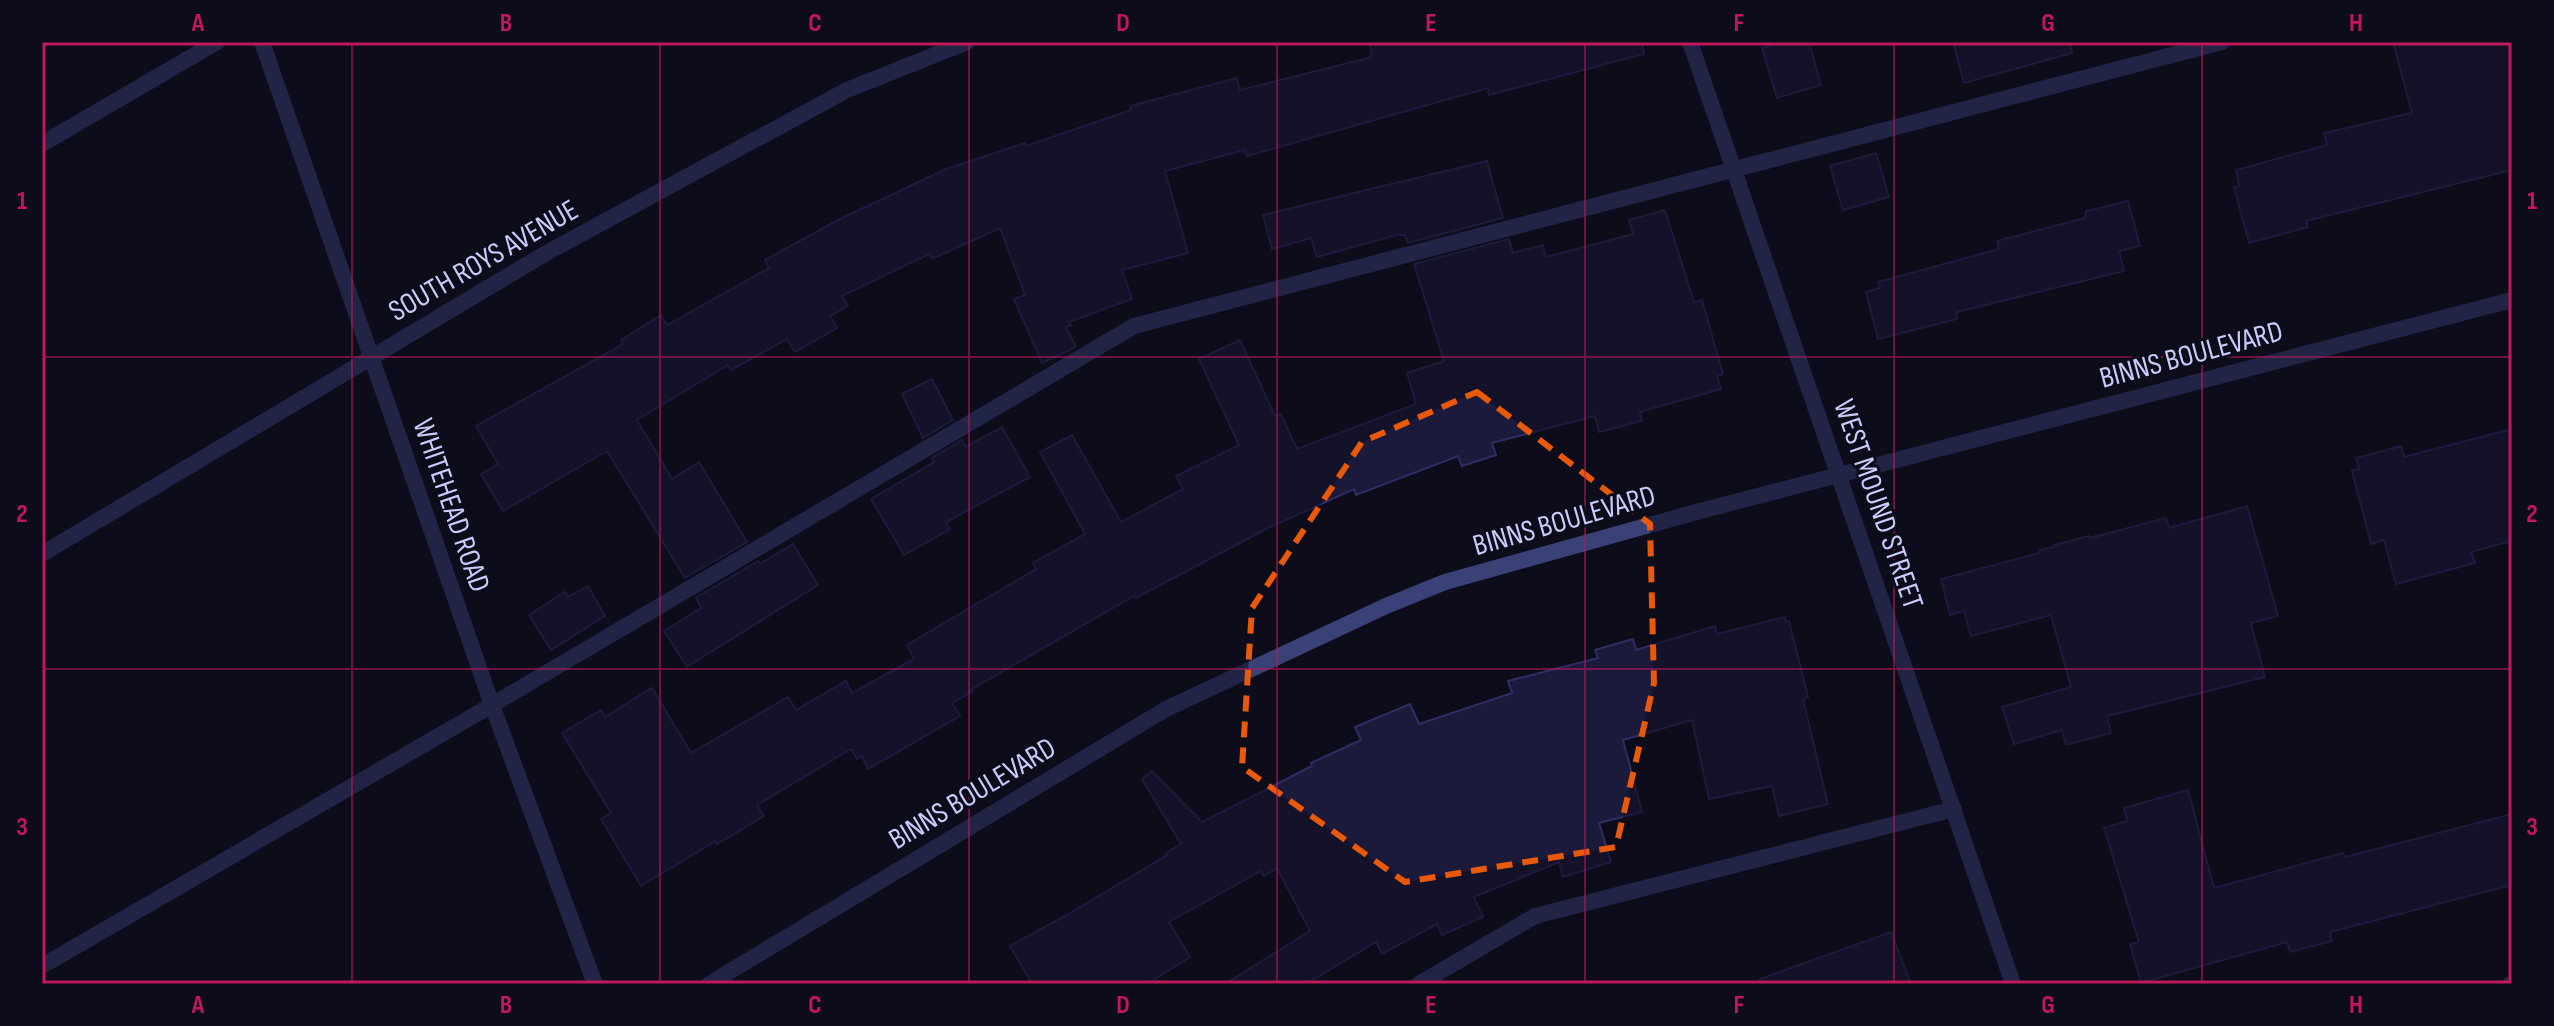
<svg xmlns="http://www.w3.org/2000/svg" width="2554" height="1026" font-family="'Sofia Sans Condensed',sans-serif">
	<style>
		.building { fill: #1b1a3b; stroke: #302d65; stroke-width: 2 }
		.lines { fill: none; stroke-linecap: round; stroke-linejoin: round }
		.lane { stroke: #3a4177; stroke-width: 16 }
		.street { stroke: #3a4177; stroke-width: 16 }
		.marked { fill: none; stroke: #e8590c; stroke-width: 6; stroke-dasharray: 16 10; stroke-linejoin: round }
		.grid { fill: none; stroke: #c2185b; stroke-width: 2; stroke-opacity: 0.55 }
		.labels { text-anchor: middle; stroke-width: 6; stroke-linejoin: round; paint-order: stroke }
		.street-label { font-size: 30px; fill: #caccfc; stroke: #0d0c1b }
		.neatline { fill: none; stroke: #c2185b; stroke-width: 3 }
		.grid-label { font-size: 26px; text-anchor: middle; font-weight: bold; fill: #c2185b }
	</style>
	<rect width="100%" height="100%" fill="#0d0c1b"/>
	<path class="building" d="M1369,42H1642L1644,54L1489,95L1488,88L1247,156L1245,150L1165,171L1188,253L1122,270L1132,299L1069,322L1071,325L1066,327L1076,347L1042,363L1014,299L1025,295L1000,228L932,259L929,254L842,296L848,306L830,316L837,328L795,352L787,339L731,370L728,365L637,420L672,479L699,462L747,542L685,578L607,451L503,511L481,474L498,464L476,426L623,344L621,340L661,315L667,325L769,268L765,260L836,221L946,169L1025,143L1026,146L1131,110L1130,106L1237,78L1240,90L1368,58L1372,55Z
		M1782,42H1809L1821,85L1777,98L1762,48Z
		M1953,42H2070L2072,53L1964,83Z
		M2393,42H2512V170L2306,221L2308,227L2249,243L2234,187L2239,186L2236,170L2327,145L2324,133L2412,113Z
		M1876,153L1889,197L1843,210L1830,166Z
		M1487,161L1503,218L1408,243L1405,235H1397L1317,257L1311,238L1272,249L1263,215Z
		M2128,201L2140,246L2119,251L2124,271L1957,312V319L1878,339L1866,292L1880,288L1878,282L1999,249L1997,241L2085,218L2086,211Z
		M1665,210L1694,302L1702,300L1723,374L1717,376L1721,389L1640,412L1642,421L1599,432L1595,416L1492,443L1496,455L1462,466L1458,456L1356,495L1354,489L1264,530L1136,598L1134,596L972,689L973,691L952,703L960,716L868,769L862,756L857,759L851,749L757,805L764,816L717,844L716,841L641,886L601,819L611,813L562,733L601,710L605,717L652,688L691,753L788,697L796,710L846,681L852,693L914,659L907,645L1036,569L1033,563L1085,534L1040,452L1072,435L1121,522L1183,489L1176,476L1239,445L1199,359L1240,340L1275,416L1281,414L1297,449L1416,404L1407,373L1444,361L1414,264L1509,239L1513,253L1543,245L1546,257L1633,234L1629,220Z
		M932,379L953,420L923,438L902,394Z
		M1002,427L1030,477L946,522L950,529L904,555L871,499L934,462L932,458L962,440L965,447Z
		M2512,429V541L2471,552L2475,563L2396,584L2384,540L2371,544L2352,471L2359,469L2356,458L2401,446L2404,457Z
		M2247,506L2278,616L2251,623L2265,677L2107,716L2111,733L2066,745L2062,730L2014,744L2002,707L2071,687L2051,615L1971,636L1964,611L1950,615L1941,579L2040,553L2039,550L2054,547V545L2089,536L2090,538L2166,518L2169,528Z
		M793,544L818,585L687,667L664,631L701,608L696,598L758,561L760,564Z
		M588,586L605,616L551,650L529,615L565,592L568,597Z
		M1785,617L1786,622L1789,621L1808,697L1803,699L1828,804L1779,816L1772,786L1709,799L1692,720L1623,740L1642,812L1599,823L1611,862L1563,877L1559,862L1474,897L1483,917L1442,935L1437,924L1382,954L1376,942L1306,984H1225L1310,931L1277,868L1264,876L1261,871L1169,922L1190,957L1147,984H1032L1010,946L1065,916L1167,855L1166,853L1181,844L1142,779L1152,771L1202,822L1312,766L1311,763L1361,740L1355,727L1410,704L1419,724L1512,693L1508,681L1598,658L1595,650L1633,639L1636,650L1715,626L1717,634Z
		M2188,790L2214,888L2343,853L2345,857L2512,814V885L2330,932L2332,941L2290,952L2287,942L2141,983L2130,944L2139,942L2104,828L2127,821L2124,808Z
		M1891,932L1911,984H1760V979Z"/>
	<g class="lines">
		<path class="lane" d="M42,144L217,42
			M42,966L492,705L1134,326L2222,42
			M1419,984L1535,916L1954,809"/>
		<path class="street" d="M262,42L492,705L595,984
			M1690,42L2013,984
			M42,554L548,252L847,90L967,42
			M709,984L1166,709L1386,606L1445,582L1700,511L2512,300
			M2510,984L2512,983"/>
	</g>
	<path d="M0 0H2554V1026H0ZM1477,392L1650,524L1654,683L1616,847L1405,882L1242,767L1252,608L1362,442Z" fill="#0d0c1b" fill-opacity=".55" fill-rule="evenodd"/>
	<path class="marked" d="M1477,392L1650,524L1654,683L1616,847L1405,882L1242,767L1252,608L1362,442Z"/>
	<path class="grid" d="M352,42V984M660,42V984M969,42V984M1277,42V984M1585,42V984M1894,42V984M2202,42V984M42,357H2512M42,669H2512"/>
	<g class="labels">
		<g class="street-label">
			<text transform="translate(483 260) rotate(-30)" y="10">SOUTH ROYS AVENUE</text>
			<text transform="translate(2191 354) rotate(-15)" y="10">BINNS BOULEVARD</text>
			<text transform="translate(1879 504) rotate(71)" y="10">WEST MOUND STREET</text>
			<text transform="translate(452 505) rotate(71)" y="10">WHITEHEAD ROAD</text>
			<text transform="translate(1564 520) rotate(-16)" y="10">BINNS BOULEVARD</text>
			<text transform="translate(972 793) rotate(-31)" y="10">BINNS BOULEVARD</text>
		</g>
	</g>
	<rect width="2554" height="1026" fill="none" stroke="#0d0c1b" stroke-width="88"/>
	<rect x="44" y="44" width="2466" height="938" class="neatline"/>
	<g class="grid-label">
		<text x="198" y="31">A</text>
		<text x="506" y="31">B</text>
		<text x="815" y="31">C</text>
		<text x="1123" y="31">D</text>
		<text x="1431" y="31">E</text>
		<text x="1739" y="31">F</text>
		<text x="2048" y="31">G</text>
		<text x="2356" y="31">H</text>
		<text x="22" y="209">1</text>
		<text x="2532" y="209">1</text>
		<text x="22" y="522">2</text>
		<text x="2532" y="522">2</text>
		<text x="22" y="835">3</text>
		<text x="2532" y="835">3</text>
		<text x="198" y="1013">A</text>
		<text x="506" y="1013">B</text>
		<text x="815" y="1013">C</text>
		<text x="1123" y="1013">D</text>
		<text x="1431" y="1013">E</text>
		<text x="1739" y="1013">F</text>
		<text x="2048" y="1013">G</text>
		<text x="2356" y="1013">H</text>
	</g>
</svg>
